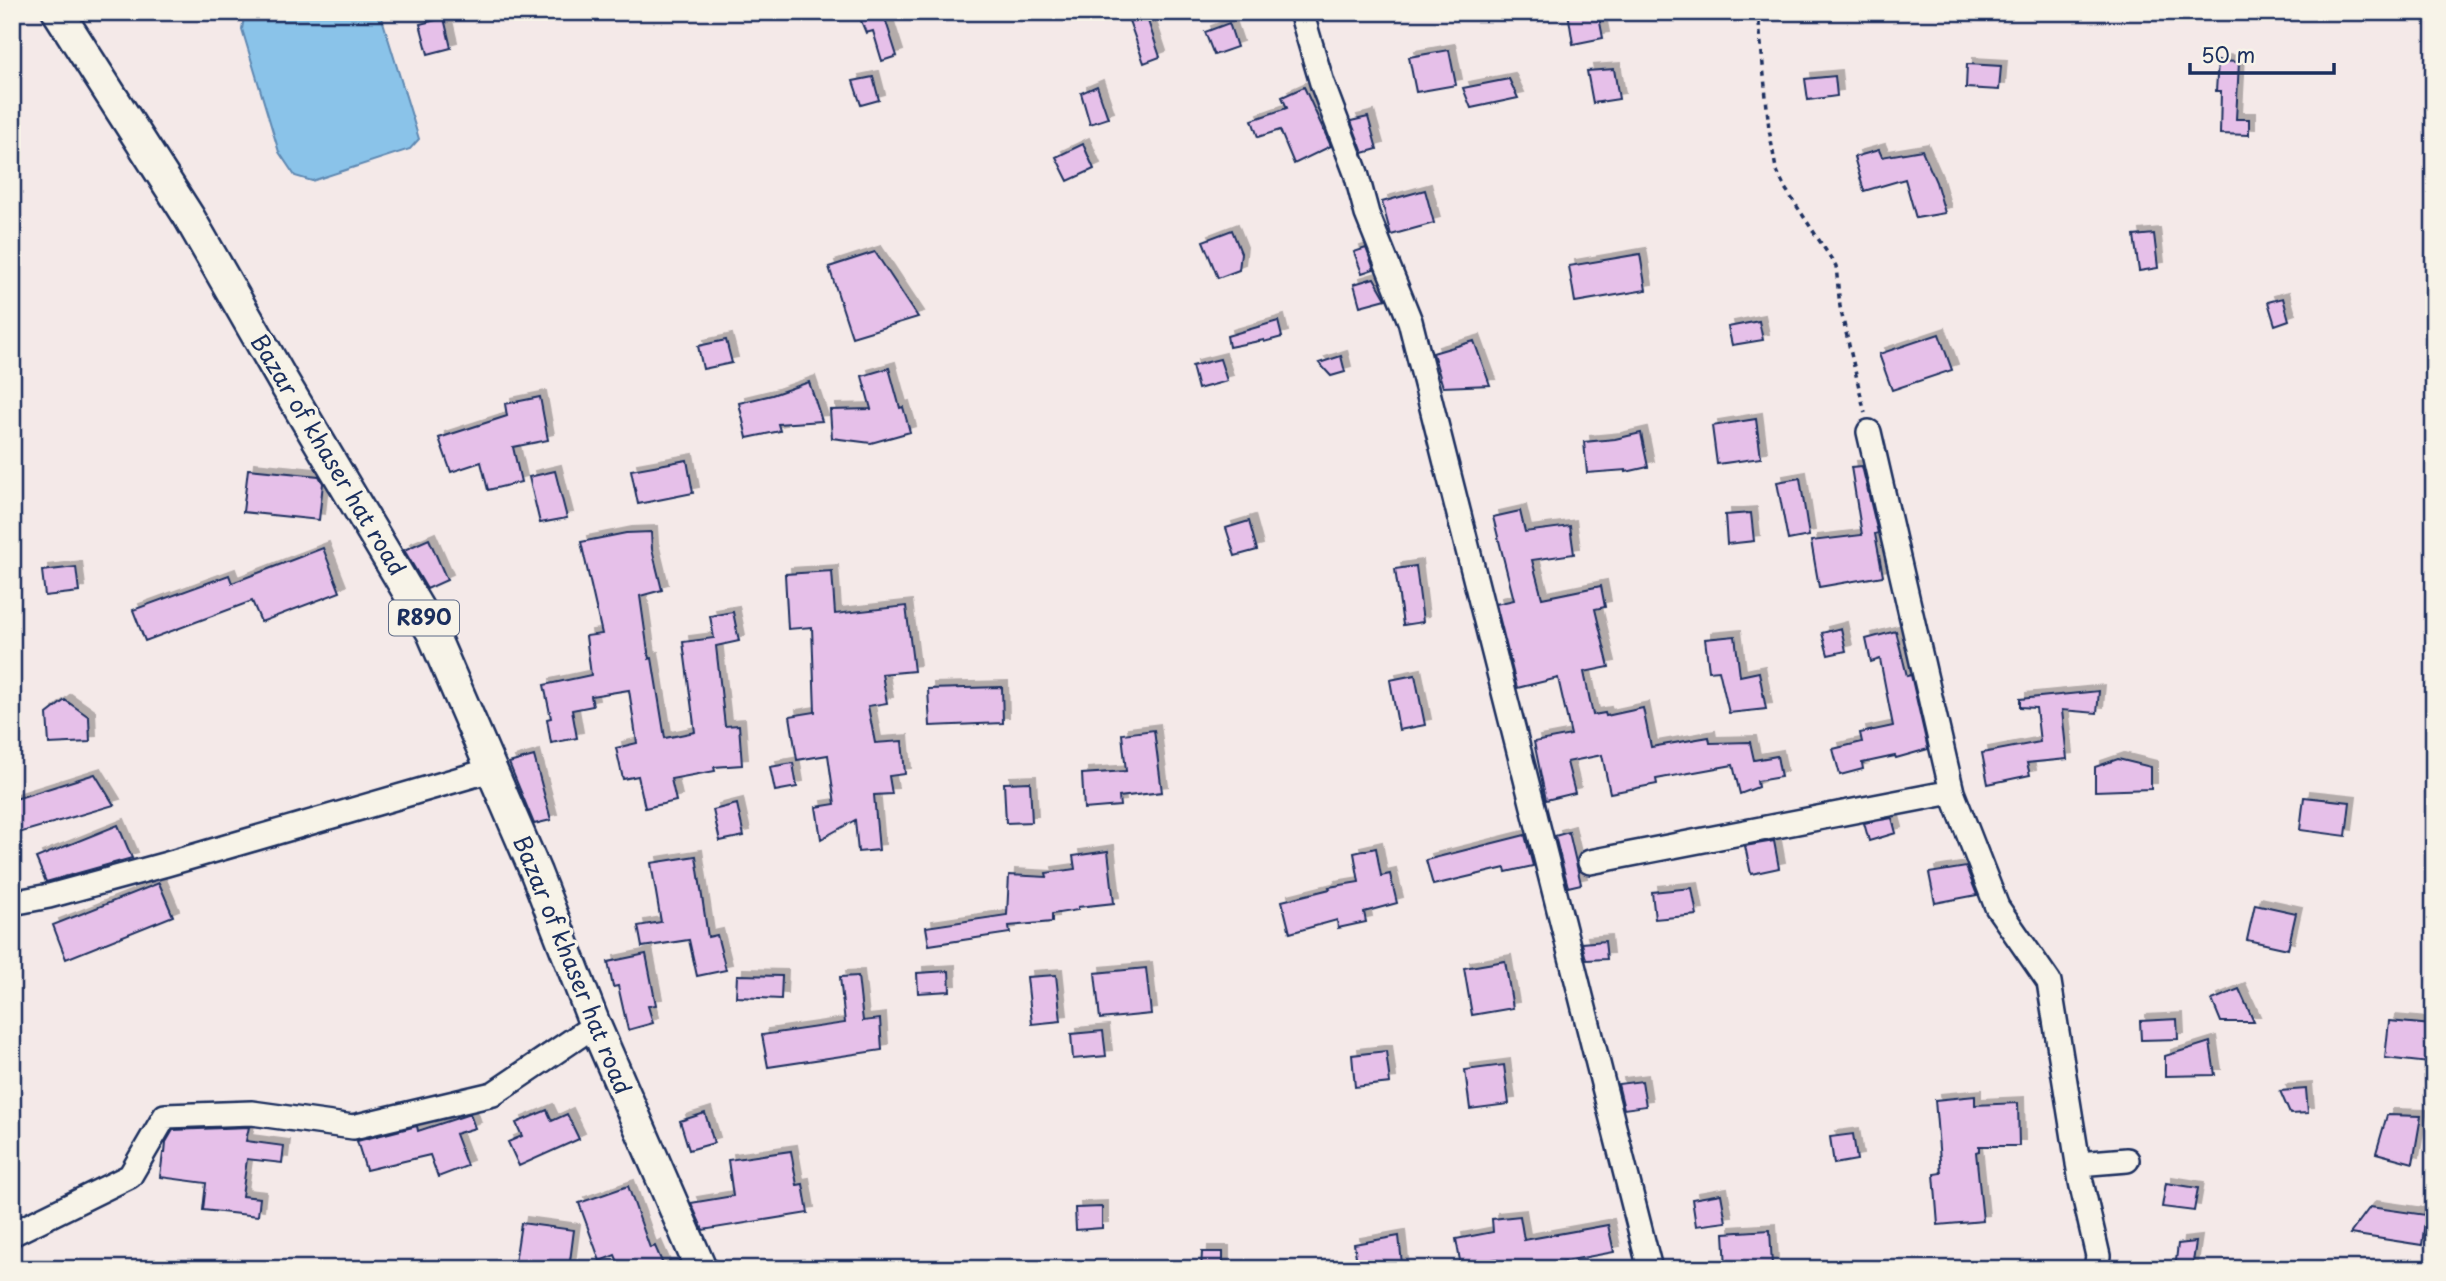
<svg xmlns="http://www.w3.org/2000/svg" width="2446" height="1281" font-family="'Playpen Sans',sans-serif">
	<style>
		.water { fill: #8ac3e9; stroke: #5e88b1; stroke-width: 2 }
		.building { fill: #e6c0e9; stroke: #1b2f5e; stroke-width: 2; filter: url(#shadow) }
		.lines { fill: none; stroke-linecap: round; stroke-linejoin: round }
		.minor-casing { stroke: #1b2f5e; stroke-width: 28 }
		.major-casing { stroke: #1b2f5e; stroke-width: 35 }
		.path { stroke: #1b2f5e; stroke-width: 3.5; stroke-dasharray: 5 5; stroke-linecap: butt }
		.minor { stroke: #f7f3e8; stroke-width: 23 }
		.major { stroke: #f7f3e8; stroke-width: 30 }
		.labels { text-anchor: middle; stroke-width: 7; stroke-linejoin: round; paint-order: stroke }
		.shield { fill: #f7f3e8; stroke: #5d6a87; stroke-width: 2 }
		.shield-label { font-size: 21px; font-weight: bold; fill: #1b2f5e }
		.street-label { font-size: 23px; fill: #1b2f5e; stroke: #f7f3e8 }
	</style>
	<defs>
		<filter id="shadow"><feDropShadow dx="6" dy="-6" stdDeviation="0" flood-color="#0004"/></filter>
	</defs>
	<rect width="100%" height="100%" fill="#f4e9e8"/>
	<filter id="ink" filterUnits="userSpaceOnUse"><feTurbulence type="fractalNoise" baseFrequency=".0143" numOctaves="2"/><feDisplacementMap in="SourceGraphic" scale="14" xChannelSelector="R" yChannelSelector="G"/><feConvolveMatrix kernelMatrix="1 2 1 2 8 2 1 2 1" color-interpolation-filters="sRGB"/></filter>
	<g filter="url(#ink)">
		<path class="water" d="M245,12H380L419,139L410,149L312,181L295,176L279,152L242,29Z"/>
		<path class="building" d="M877,12H883L897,56L882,61L873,31L866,33L859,16Z
			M1126,12H1145L1160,57L1144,63Z
			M1568,12H1598L1603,38L1573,44Z
			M444,18L451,48L428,54L420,24Z
			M1229,23L1237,47L1214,55L1205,32Z
			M1449,50L1456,85L1416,92L1409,57Z
			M2218,61L2239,62L2236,119H2249V135L2220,134L2221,91H2216Z
			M1967,64L2001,66L1999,90L1966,88Z
			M1614,69L1619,99L1593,103L1587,71Z
			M1835,76L1837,96L1808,100L1805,79Z
			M873,77L879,100L861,105L853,81Z
			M1509,79L1518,98L1471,108L1463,88Z
			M1097,86L1108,118L1090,124L1081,93Z
			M1304,87L1331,146L1294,164L1280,130L1258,137L1252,120L1287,108L1282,97Z
			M1368,117L1377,149L1363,153L1351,121Z
			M1083,144L1094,169L1068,181L1056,157Z
			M1879,150L1882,157L1922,150L1936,182L1945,213L1916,218L1905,179L1864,191L1854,157Z
			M1425,190L1434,223L1391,235L1382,202Z
			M1232,230L1241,253L1239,270L1218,278L1203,241Z
			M2154,234L2158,268L2139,271L2134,236Z
			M1366,248L1374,269L1362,273L1354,252Z
			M875,252L918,317L852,337L829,267Z
			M1640,254L1646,290L1575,302L1569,266Z
			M1374,278L1386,299L1360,306L1354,284Z
			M2283,298L2289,320L2275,325L2268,302Z
			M1278,321L1282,337L1264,342V340L1229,347L1227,336Z
			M1759,321L1763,340L1732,345L1728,327Z
			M1939,334L1952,370L1892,390L1879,354Z
			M726,340L732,363L703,369L698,346Z
			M1474,341L1490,385L1443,387L1433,353Z
			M1341,356L1345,372L1331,376L1319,363Z
			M1220,359L1227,381L1198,389L1192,366Z
			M889,368L900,408L903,407L910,432L871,443L832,438L830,410L871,409L862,376Z
			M809,382L822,421L778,424L780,431L747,438L739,403L772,395Z
			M540,397L548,440L513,447L521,482L488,490L481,462L451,472L439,438L507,416L505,404Z
			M1756,419L1761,458L1717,464L1712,426Z
			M1641,433L1648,467L1626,472V470L1587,473L1584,442L1615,439Z
			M687,460L693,493L638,504L631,470Z
			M1862,466L1878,533L1875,534L1883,576L1819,587L1811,541L1862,535L1851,467Z
			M248,469L319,476L323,483L319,520L243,512Z
			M555,471L567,518L540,523L529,477Z
			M1800,478L1809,536L1788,540L1777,482Z
			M1520,511L1525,532L1570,526L1574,554L1532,560L1542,598L1601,586L1605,607L1595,609L1609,667L1584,672L1593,715L1605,713L1606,716L1643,708L1651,747L1709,737L1710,743L1750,742L1754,760L1777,756L1781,777L1757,781L1758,787L1740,794L1733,765L1656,779L1657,784L1610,793L1602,755L1567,762L1575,793L1546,800L1534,742L1571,735L1558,678L1517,688L1496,604L1514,600L1493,517Z
			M1751,513L1754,541L1727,544L1725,515Z
			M1249,521L1257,550L1235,556L1226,528Z
			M651,532L652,549L662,590L640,596L649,659L652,658L665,738L695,732L683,642L714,638L710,616L733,612L739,641L716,646L725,726L739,725L742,765L714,767L715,771L671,779L676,801L645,808L638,776L623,779L616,748L637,743L629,690L591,696L593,706L572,710L577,738L551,743L547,719L551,718L544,685L591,675L586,636L602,634L581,542L626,533Z
			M429,539L447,580L427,589L404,550Z
			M323,548L340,592L261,622L252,601L145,641L133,610L229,575L232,583Z
			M1416,566L1423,622L1403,625L1395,569Z
			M76,567L79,592L45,596L42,571Z
			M832,571L835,614L906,606L914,671L882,674L887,703L868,706L875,743L902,741L905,774L889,776L892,794L874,795L879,850L858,852L855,820L821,839L816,807L835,804L828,755L797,760L790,716L815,712L812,627L788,629L785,574Z
			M1841,628L1846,651L1828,655L1822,633Z
			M1896,631L1907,676L1911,675L1928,749L1896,758L1895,756L1862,763L1863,769L1840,775L1833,749L1862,742L1860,733L1893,726L1880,659L1871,662L1866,639Z
			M1735,636L1740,676L1759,672L1766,709L1729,713L1719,670L1709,671L1705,639Z
			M1415,675L1425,725L1399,730L1390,680Z
			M1002,687L1003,723L930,726L928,689Z
			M2099,691L2097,713L2062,710L2067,759L2027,763L2030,775L1988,784L1982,753L2040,742L2036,708L2020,707V699Z
			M65,700L89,717L90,742L49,744L47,714Z
			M1154,730L1162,792L1119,797L1120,806L1084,809L1082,774L1126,771L1122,734Z
			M534,756L551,820L534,824L509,763Z
			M2118,759L2151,767V789L2095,791V767Z
			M793,763L797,787L775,791L770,767Z
			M95,774L114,805L12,835V800Z
			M1030,782L1032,822L1006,823L1004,783Z
			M2304,797L2350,802L2346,836L2300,830Z
			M737,804L744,836L720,841L713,810Z
			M1892,818L1896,833L1869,841L1864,823Z
			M118,825L132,858L46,882L36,858Z
			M1569,832L1581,884L1568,887L1555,836Z
			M1525,835L1533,866L1506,872L1505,868L1433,885L1426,860Z
			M1774,841L1779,868L1751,874L1745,846Z
			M1376,848L1381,876L1390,874L1397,903L1364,912L1366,922L1338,928L1337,920L1290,933L1282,901L1330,889L1329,887L1359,882L1354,853Z
			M1108,851L1114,903L1078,907V910L1052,914V922L1009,926L1010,933L929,945L926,927L1007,915L1009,875L1047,877L1046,873L1075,869L1073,856Z
			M696,856L708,937L717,935L726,970L697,976L689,940L642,947L638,926L661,922L651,863Z
			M1966,867L1977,895L1935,903L1929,873Z
			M159,883L173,916L66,959L53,925Z
			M1692,888L1697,915L1655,919L1652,892Z
			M2255,904L2296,913L2288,949L2247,940Z
			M1605,941L1607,959L1586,960L1582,943Z
			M646,954L656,1005L648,1006L653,1023L628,1030L618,986L613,987L608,962Z
			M1505,961L1513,1008L1472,1015L1464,968Z
			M1146,968L1151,1014L1100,1019L1095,973Z
			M949,971L950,991L918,993L917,973Z
			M737,975L782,976L781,999L736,997Z
			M1056,975L1061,1021L1032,1024L1027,977Z
			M858,976L863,1021L880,1019L882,1050L768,1067L762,1035L845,1023L840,977Z
			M2239,989L2254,1022H2221L2212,1000Z
			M2177,1019L2178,1039L2141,1040L2140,1021Z
			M2389,1021L2432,1025L2429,1063L2385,1058Z
			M1103,1031L1106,1056L1073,1059L1071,1034Z
			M2210,1042L2215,1075L2165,1076V1056Z
			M1386,1051L1390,1083L1355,1087L1352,1055Z
			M1504,1065L1509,1104L1470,1109L1465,1070Z
			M1642,1081L1646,1106L1624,1109L1618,1084Z
			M2306,1089L2308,1113L2290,1114L2280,1091Z
			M1975,1096V1105L2018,1103L2019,1146H1979V1151L1976,1152L1983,1221L1938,1225L1934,1174L1941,1173L1935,1100Z
			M547,1110L552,1121L567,1114L579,1139L519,1166L508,1142L522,1136L516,1123Z
			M705,1113L714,1143L689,1150L680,1121Z
			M470,1114L475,1128L455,1134L467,1166L438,1177L430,1155L366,1170L357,1141L417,1126L418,1131Z
			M2387,1115L2421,1116L2413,1163L2376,1153Z
			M249,1127L246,1141L284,1146L282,1163L247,1159L242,1196L260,1198L258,1216L203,1210L206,1183L160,1177L163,1153H165L166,1142L173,1130Z
			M1853,1134L1857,1160L1834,1164L1830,1137Z
			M791,1151L797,1185L803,1184L808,1213L703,1230L691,1203L733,1196L728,1160Z
			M2166,1183L2198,1188L2194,1211L2162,1207Z
			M628,1186L650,1248L655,1246L665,1269H621L615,1255L600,1261L579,1203Z
			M1721,1194L1726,1222L1696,1226L1692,1199Z
			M1102,1207V1228L1076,1230L1075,1208Z
			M2370,1207L2426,1215L2422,1245L2350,1234Z
			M1520,1216L1524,1240L1608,1225L1614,1252L1533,1267V1265L1498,1269L1497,1259L1461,1266L1456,1239L1493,1232L1492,1219Z
			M521,1223L574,1230L569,1269H514Z
			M1770,1230L1772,1265L1726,1267L1724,1233Z
			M1399,1236L1402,1264L1358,1269L1354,1244Z
			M2196,1242L2192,1269H2175L2178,1244Z
			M1202,1252H1223V1269H1201Z"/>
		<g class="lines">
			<defs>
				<path id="minor" d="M1301,12L1322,83L1356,173L1367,214L1410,321L1650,1269
					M1869,432L1952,792L1997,907L2049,982L2081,1182L2098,1256L2096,1269
					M1590,862L1952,792
					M12,903L49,896L167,864L491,770
					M2078,1164L2127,1160
					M12,1234L130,1176L165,1116L252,1113L353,1127L493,1094L595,1025"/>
				<path id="major" d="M58,12L189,217L283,381L432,632L536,873L595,1025L701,1269"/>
			</defs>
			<use href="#minor" class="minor-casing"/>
			<use href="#major" class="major-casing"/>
			<path class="path" d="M1758,12L1769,129L1776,169L1785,188L1836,266L1840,307L1865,413"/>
			<use href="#minor" class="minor"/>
			<use href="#major" class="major"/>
		</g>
	</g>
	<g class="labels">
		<rect class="shield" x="389" y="600.5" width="70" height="35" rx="5"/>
		<g class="shield-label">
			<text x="424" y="625">R890</text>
		</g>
		<g class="street-label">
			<text transform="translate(328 455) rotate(59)" y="8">Bazar of khaser hat road</text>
			<text transform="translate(572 965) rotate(68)" y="8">Bazar of khaser hat road</text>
		</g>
	</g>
	<rect width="2446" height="1281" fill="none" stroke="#f7f3e8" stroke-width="42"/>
	<rect x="21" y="21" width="2404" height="1239" fill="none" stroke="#1b2f5e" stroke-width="2.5" filter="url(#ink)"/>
	<path d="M2190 63v10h144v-10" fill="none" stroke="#1b2f5e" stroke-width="3.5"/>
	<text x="2201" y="63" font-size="21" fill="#1b2f5e" stroke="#f7f3e8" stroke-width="5" paint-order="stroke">50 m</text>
</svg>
